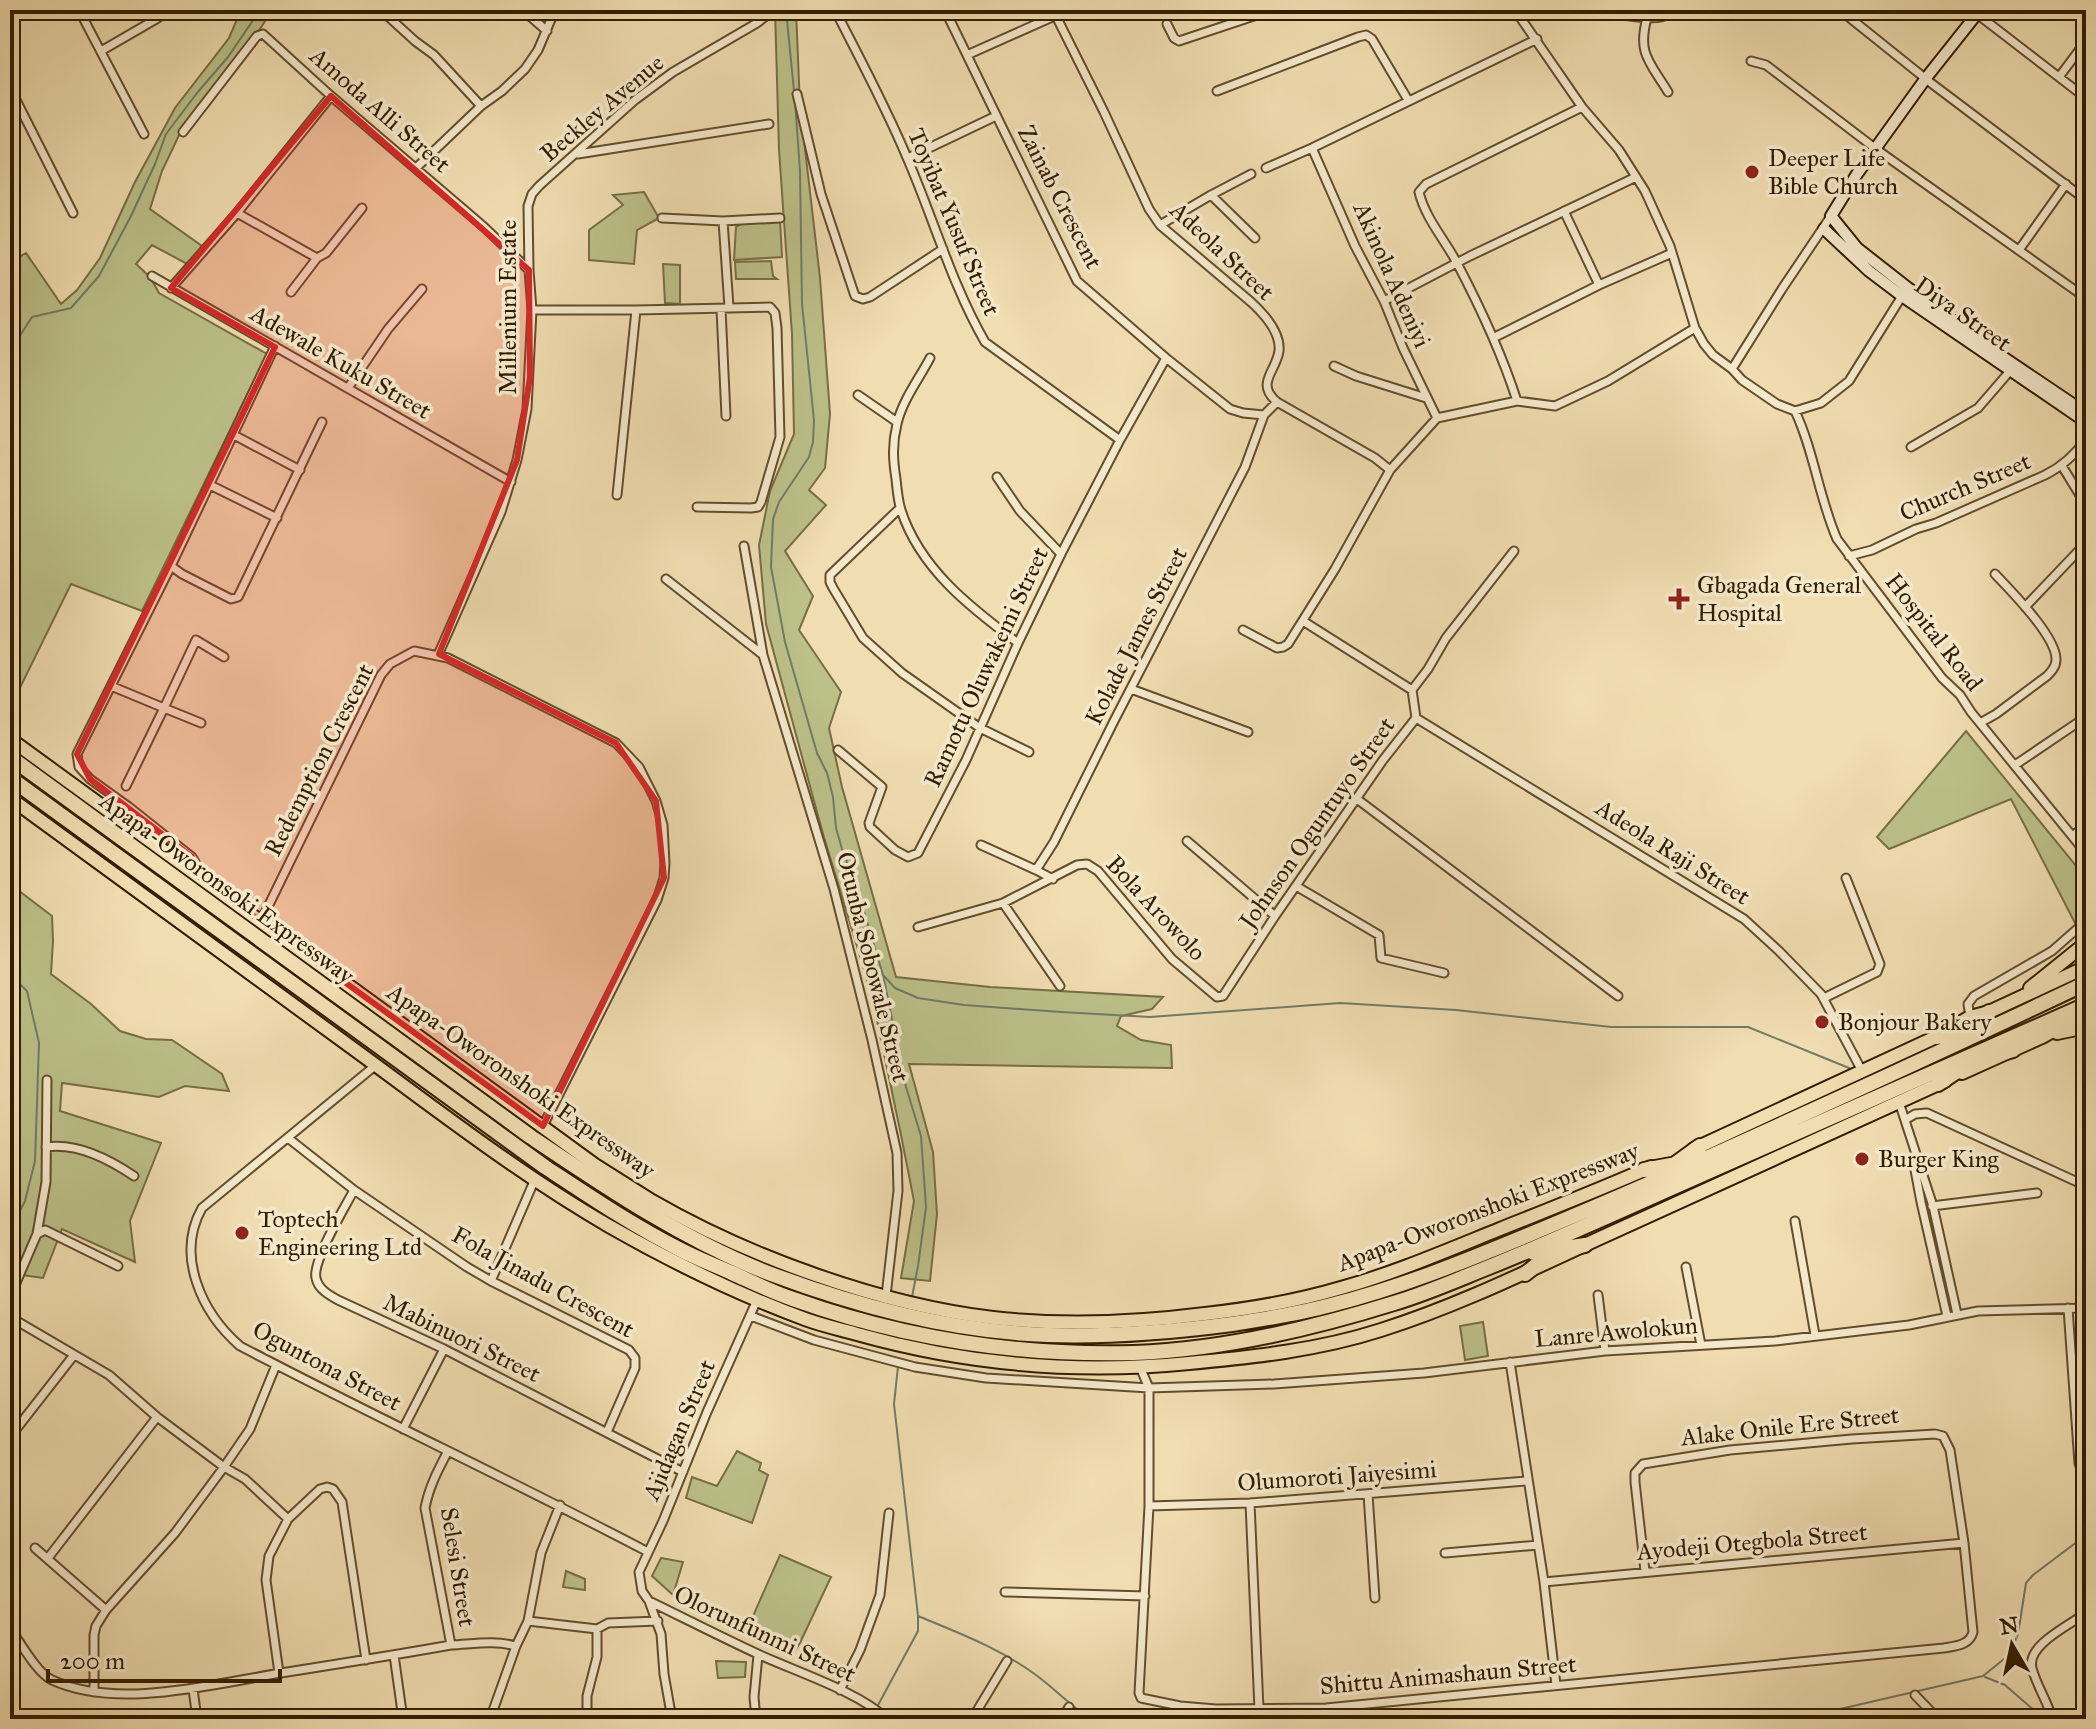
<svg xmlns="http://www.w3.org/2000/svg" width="2096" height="1729" font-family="'IM FELL Great Primer',serif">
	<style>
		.green { fill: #bcc089; stroke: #776e44; stroke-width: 2 }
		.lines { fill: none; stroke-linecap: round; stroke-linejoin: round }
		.stream { stroke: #707c67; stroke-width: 2 }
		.street-casing { stroke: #624d2c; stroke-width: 11 }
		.secondary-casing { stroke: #321d00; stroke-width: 14 }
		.primary-casing { stroke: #321d00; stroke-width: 16 }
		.highway-casing { stroke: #321d00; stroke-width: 18 }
		.street { stroke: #f5e9cc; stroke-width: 7 }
		.secondary { stroke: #f5e9cc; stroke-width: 10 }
		.primary { stroke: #f0ddb1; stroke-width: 12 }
		.highway { stroke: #f0ddb1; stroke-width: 14 }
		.marked { fill: #d62828; fill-opacity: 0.2; stroke: #d62828; stroke-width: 6; stroke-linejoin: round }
		.poi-dot { fill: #8f2418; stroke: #f5e9cc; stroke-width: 3 }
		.labels { text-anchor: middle; stroke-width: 7; stroke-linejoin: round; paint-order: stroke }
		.street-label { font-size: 24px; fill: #321d00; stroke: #f5e9cc }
		.poi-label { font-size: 24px; fill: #321d00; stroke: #f5e9cc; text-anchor: start }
	</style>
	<rect width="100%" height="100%" fill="#f0ddb1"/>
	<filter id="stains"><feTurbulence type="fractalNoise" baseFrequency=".0025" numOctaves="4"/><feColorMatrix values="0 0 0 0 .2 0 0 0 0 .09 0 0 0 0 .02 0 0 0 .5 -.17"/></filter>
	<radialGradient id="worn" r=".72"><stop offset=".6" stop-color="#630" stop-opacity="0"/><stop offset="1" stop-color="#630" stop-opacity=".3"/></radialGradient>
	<path class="green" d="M241,10H272L262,26L181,131L162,171L150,209L202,246L189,265L152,245L136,264L150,277L159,293L267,354L142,611L71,584L10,708V262L26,253L61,304L77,290L100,258L135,182L175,108L229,38Z
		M775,10H796L800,106L820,278L830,414L825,468L809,490L826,505L785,551L813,596L799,630L841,692L829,728L842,787L896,977L990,987L1163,997L1152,1009L1121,1016L1117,1026L1141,1040L1171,1045L1172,1068L909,1064L933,1152L937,1214L930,1281L901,1278L914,1201L901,1135L872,996L823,834L766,624L759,545L770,491L794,434L792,334L779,150Z
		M644,192L659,218L637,230L634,264L589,260V230L623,205L613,195Z
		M780,220L782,257L734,260L736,227L745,222Z
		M771,261L773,276L777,279H736L735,262Z
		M663,264L680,265V304L665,303Z
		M1966,731L2086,878V903L2075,923L2011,799L1889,849L1877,837Z
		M10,884L52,916L53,941L51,974L91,1004L120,1031L146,1039L172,1040L222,1074L229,1091L185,1086L159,1097L62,1083L60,1111L161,1143L130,1221L135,1262L62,1229L43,1278L22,1275L10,1292Z
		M1483,1322L1488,1356L1465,1360L1460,1326Z
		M737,1451L761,1463L759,1470L768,1475L752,1523L686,1498L692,1477L717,1486Z
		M780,1555L831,1577L800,1643L794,1652L792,1645L749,1625Z
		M661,1558L683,1562L673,1595L652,1576Z
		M566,1571L585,1579V1590L563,1587Z
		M716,1661L746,1662L745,1677L718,1678Z"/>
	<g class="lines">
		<path class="stream" d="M786,10L794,91
			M795,101L800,171L802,304L814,420L813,442L809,457L779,502L773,519L771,567L785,642L817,753L827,773L833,797L836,828L842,849L857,888L883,975L906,1087L921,1136L926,1207L918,1266L912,1297
			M10,346L14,345L32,317L71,308L99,276L131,216L155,164L166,134L197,93L228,57L260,10
			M10,975L27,991L39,1043L35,1161L25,1201L10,1230
			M884,976L895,988L918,998L964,1005L1061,1012L1150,1017L1340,1003L1456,1010L1611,1027H1748L1849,1068
			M10,1242L18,1260L10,1275
			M898,1366L894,1404L918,1616C959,1633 1001,1649 1036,1675C1055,1689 1071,1706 1090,1719
			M1985,1677L2005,1685L2044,1719
			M877,1707L918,1631V1616
			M1814,1715L1983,1676L2009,1655L2018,1634L2026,1583L2033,1575L2086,1535
			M1793,1719L1807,1717"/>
		<defs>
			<path id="street" d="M79,10L144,134
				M381,10L415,41L434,55L481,106
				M523,10L547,31
				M835,10C860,59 887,109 908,160C934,220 952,285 985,342L1120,440
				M945,10L1077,281L1166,358L1230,409L1243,413L1264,415
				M1053,10L1104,112L1149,209L1160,225L1251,302C1263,313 1281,332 1279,351C1276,372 1255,383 1277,402L1375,458L1390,470
				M1515,10L1582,107L1619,150L1645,191L1670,246L1695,328L1704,344L1713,355L1732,369L1742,380L1777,404L1795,411
				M1595,10C1609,12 1656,23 1666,15C1668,14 1669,12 1670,10
				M1840,10L1931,83L2086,200
				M1977,14L2086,98
				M1647,18C1637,54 1650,62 1668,92
				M1167,24L1174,38L1179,41L1272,10
				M101,51L158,18L160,10
				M967,55L1068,10
				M1751,61L1766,65L1876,149L2086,298
				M2059,77L2086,41
				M10,88L73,213
				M1217,91L1358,37L1366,35L1372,39L1408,100
				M797,94L821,194L855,296L863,299L870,297L943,249
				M183,132L257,36L263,34L331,96L484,227L529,270
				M1312,148L1355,246L1384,301L1403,348L1437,418
				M578,154L769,124
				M908,158L996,116
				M416,168L481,106L502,91L525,69L538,50L555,10
				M1266,168L1312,148L1537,39
				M1211,195L1255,238
				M1564,211L1599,285
				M237,213L317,258
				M662,218L723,221L780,218
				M723,221L729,307
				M1160,225L1211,195L1251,174
				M2019,250L2066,184
				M152,276L511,482
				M171,288L237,213L331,96
				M291,292L317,258L326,253L362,208
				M1384,301L1470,256L1636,177
				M721,309L726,416
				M532,310H636L770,307L775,313L777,328L780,437L761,502L758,507L751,508L697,507
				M1493,338L1599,285L1672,253
				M930,358C919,379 902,401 897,424C892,444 893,460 896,479C897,489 898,501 901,510C920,569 971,608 1018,643
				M1334,366L1356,376L1426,398
				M1732,369L1782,289L1831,216
				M348,388L388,329L422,289
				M858,395L897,422
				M1517,401C1502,354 1480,307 1457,263C1445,240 1425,218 1419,192L1426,184L1582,107
				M1795,411C1814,451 1819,498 1837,539L1942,678L1960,695L1971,712L2086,853
				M1795,411L1821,403L1849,381L1902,296
				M234,435L300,470
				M1911,447L1978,408L2010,371
				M2062,466L2086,505
				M997,477L1020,511L1061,554
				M210,485L277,518
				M617,495L636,310
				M900,508L830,575V582L833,588L863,638L902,673L980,728L1029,752
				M744,546L763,655
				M1849,556L1872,550L1916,529L1936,523L2045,475C2063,466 2075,455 2086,439
				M171,566L182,574L231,599L238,597L322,422
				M666,579L763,655L834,889L872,1040L897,1153L898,1191L886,1296
				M2025,607L2086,543
				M1303,621L1412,690
				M1243,630L1277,648L1283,647L1288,644L1335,569L1390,470L1437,418L1517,401L1555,406L1608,381L1695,328
				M438,655L501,512L517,460L527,409L532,310L529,270L528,206L532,194L539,186L635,100L673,72L757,23L766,16L770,10
				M111,686L164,708L196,640L224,657
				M1131,689L1248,732
				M1416,718L1744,919L1779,951L1821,994L1862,1071
				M1416,718L1412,690L1428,669L1446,638L1514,551
				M1980,723L1996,714L2047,676C2051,672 2056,667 2056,660C2057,637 2011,591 1995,574
				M838,750L882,787L869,823L870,827L895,850L908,857L918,853L966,760L1018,643L1061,554L1120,440L1166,358
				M2015,765L2086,717
				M126,786L164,708L201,723
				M1357,799L1618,996
				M2072,836L2086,826
				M1187,841L1275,916
				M981,845L1036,870
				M197,874L195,862L192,857L129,807L90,779L79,767L77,754L171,566L275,346
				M1053,879L1036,870L1054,842L1114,721L1245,467L1264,415L1277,402
				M1296,886L1379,935L1381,958L1444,973
				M1003,903L1060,986
				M261,921L381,675L390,664L414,651L448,658L616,743L639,767L656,801L663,825L665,863L664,878L657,900L543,1126
				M918,927L1003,903L1077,865L1087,864L1098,871L1172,959L1217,997L1223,996L1275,916L1383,760L1416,718
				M1824,998L1877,972L1880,964L1846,878
				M1970,1017L1968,1004L1974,996L2052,951L2086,921
				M376,1065L202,1208C175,1256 202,1313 240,1346C375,1417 513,1481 648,1552
				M1899,1102L1933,1206L1957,1314
				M1905,1120L1915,1114L1927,1113L2086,1186
				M288,1138L354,1190L467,1267L491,1281L629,1350L635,1358V1368L607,1432
				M46,1147C77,1142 109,1159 134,1176
				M1917,1161L1915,1170L1921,1202L1947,1316
				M354,1190C345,1207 312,1261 316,1278C318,1289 329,1295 338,1300L444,1349L683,1472
				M1932,1206L2037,1193
				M1795,1221L1815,1335
				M37,1234L46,1182L47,1080
				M1686,1267L1701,1345
				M491,1281L535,1179
				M1598,1295L1605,1351
				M10,1297L37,1234L45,1230L118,1266
				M2068,1308L2079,1463L2086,1485
				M751,1316L814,1340L915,1367L986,1378L1149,1388L1274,1384L1424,1373L1605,1351L1775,1341L1909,1325L1978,1311L2086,1308
				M10,1317L109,1375L157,1417L224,1467L245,1479L288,1519
				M1510,1362L1544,1582L1556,1685
				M1140,1367L1149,1388V1506L1139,1693L1141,1698L1180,1706L1216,1709L1326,1708L1944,1648C1956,1646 1970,1645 1973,1632L1964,1543L1950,1450L1943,1436L1935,1434L1852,1439L1730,1450L1643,1464L1635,1473V1482L1645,1571
				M403,1429L444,1349
				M10,1437L74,1355
				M448,1451C438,1470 429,1487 425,1508L451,1645
				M1368,1494L1375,1598
				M1250,1503L1259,1709
				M1149,1506L1250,1503L1527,1481
				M35,1548L106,1610
				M1445,1553L1538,1545
				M48,1558L157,1417
				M1544,1582L1964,1543
				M1005,1592L1145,1596
				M649,1601C686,1619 723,1638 760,1655C797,1672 859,1692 887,1719
				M528,1621L597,1629L608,1623L658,1621
				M10,1628C20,1642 37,1673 52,1680C117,1710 213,1684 281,1673C338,1664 395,1655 451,1645C473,1644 495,1640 516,1646
				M394,1655L403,1719
				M279,1673L266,1580L269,1556L288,1519L320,1489L327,1487L333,1489L342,1502L366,1660
				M193,1689L197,1719
				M840,1690L860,1650L880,1595L889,1513
				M94,1692V1635L96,1626L106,1610L175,1533L224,1467L250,1429L276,1365
				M1915,1695L1938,1719
				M1809,1717L1812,1719
				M490,1719L516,1646L528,1621L541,1553L560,1505
				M587,1719V1696L597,1657V1629
				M672,1719L664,1674L661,1634L649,1601L642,1591L639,1572L663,1521L707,1412L757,1300
				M756,1719L754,1697L758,1655
				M972,1719L1007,1661
				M1062,1719L1069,1707
				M2047,1719L2051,1715C2046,1699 2036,1684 2032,1668C2026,1645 2070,1625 2086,1613
				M2070,1719L2086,1714"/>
			<path id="secondary" d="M1980,10L1926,78L1857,174L1831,216L1857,248L1908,288L1988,347L2086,413
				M1824,229L1869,271L1902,296L2086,422"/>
			<path id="primary" d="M10,739L595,1165C614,1177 633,1189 652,1201C749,1257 882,1305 993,1318C1064,1326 1134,1323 1205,1314C1250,1309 1297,1301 1341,1288C1395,1273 1448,1250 1500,1229C1550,1209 1601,1189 1651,1167
				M10,798C124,881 237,964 351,1047C436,1109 519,1174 609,1226C672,1262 737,1294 805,1319C821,1325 839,1329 857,1334C964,1364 1078,1374 1189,1363C1254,1357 1319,1350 1381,1330C1457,1306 1528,1271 1600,1238C1715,1185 1830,1133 1945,1081
				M2030,988L2086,943
				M2057,1033L2086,1027
				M1962,1073L2042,1037L2063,1025L2086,1016
				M1694,1149L1936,1037L1970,1017L1989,1012L2086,967"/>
			<path id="highway" d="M10,757L531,1137C607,1188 685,1241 771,1274C859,1307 954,1332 1048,1335C1110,1337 1171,1332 1232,1324C1265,1319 1298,1314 1331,1305C1399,1288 1463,1262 1528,1235C1590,1209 1652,1183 1713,1155C1838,1099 1962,1042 2086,983
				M10,778L545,1167C589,1196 632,1225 679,1249C696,1258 714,1265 732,1273C752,1282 772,1292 793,1299C902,1338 1018,1356 1134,1353C1219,1350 1314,1328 1394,1303C1428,1293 1461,1278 1494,1265C1553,1241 1611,1215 1669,1189C1808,1127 1947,1066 2086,1005
				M1966,1034L1989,1012
				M1936,1037L1974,1030
				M1983,1058L2013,1050
				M1938,1084L1968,1064
				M1644,1170L1671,1165
				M1664,1172L1700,1146
				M1534,1253L1585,1245
				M1525,1274L1553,1252"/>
		</defs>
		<use href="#street" class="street-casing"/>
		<use href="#secondary" class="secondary-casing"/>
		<use href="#primary" class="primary-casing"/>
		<use href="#highway" class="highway-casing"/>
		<use href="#street" class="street"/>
		<use href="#secondary" class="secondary"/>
		<use href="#primary" class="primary"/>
		<use href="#highway" class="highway"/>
	</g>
	<path class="marked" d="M331,96L529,270L530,377L517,460L439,654L616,743L656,801L664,878L543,1126L197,875L192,857L90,779L77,754L275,347L171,288Z"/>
	<g class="poi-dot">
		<circle cx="1752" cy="172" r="8"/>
		<path d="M1675 587h8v8h8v8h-8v8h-8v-8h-8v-8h8z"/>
		<circle cx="1822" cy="1022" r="8"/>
		<circle cx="1862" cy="1159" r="8"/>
		<circle cx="242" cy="1233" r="8"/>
	</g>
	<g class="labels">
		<g class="street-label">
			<text transform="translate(602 108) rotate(-40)" y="8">Beckley Avenue</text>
			<text transform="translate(380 110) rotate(41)" y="8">Amoda Alli Street</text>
			<text transform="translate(1060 197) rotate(63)" y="8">Zainab Crescent</text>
			<text transform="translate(954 222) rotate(67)" y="8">Toyibat Yusuf Street</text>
			<text transform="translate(1222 251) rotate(43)" y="8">Adeola Street</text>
			<text transform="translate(1392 275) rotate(66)" y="8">Akinola Adeniyi</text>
			<text transform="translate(508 307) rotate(-90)" y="8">Millenium Estate</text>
			<text transform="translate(1963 314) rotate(35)" y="8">Diya Street</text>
			<text transform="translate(341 362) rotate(30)" y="8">Adewale Kuku Street</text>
			<text transform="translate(1965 487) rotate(-23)" y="8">Church Street</text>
			<text transform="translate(1934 632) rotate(52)" y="8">Hospital Road</text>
			<text transform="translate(1136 636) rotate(-63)" y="8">Kolade James Street</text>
			<text transform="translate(986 667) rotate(-65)" y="8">Ramotu Oluwakemi Street</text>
			<text transform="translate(319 760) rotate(-63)" y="8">Redemption Crescent</text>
			<text transform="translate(1317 823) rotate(-55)" y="8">Johnson Oguntuyo Street</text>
			<text transform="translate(1673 852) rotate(32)" y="8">Adeola Raji Street</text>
			<text transform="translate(227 888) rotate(36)" y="8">Apapa-Oworonsoki Expressway</text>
			<text transform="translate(1156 908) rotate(47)" y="8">Bola Arowolo</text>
			<text transform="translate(873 967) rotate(76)" y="8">Otunba Sobowale Street</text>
			<text transform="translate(521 1081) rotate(35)" y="8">Apapa-Oworonshoki Expressway</text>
			<text transform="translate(1488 1207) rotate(-21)" y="8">Apapa-Oworonshoki Expressway</text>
			<text transform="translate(543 1282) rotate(29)" y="8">Fola Jinadu Crescent</text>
			<text transform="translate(1616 1332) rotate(-5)" y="8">Lanre Awolokun</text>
			<text transform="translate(462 1338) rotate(26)" y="8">Mabinuori Street</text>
			<text transform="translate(327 1366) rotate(28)" y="8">Oguntona Street</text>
			<text transform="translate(1790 1426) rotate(-6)" y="8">Alake Onile Ere Street</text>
			<text transform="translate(679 1430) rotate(-67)" y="8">Ajidagan Street</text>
			<text transform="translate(1337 1476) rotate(-4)" y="8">Olumoroti Jaiyesimi</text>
			<text transform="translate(1752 1542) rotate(-5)" y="8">Ayodeji Otegbola Street</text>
			<text transform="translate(458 1567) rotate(81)" y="8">Selesi Street</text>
			<text transform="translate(765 1634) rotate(25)" y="8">Olorunfunmi Street</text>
			<text transform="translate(1448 1675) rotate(-5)" y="8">Shittu Animashaun Street</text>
		</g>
		<g class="poi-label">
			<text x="1768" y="166">Deeper Life<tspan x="1768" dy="28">Bible Church</tspan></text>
			<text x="1697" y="593">Gbagada General<tspan x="1697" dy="28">Hospital</tspan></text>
			<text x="1838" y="1030">Bonjour Bakery</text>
			<text x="1878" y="1167">Burger King</text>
			<text x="258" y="1227">Toptech<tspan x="258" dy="28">Engineering Ltd</tspan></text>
		</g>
	</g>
	<rect width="2096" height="1729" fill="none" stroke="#f0ddb1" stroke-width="40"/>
	<rect x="12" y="12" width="2072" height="1705" fill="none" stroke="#321d00" stroke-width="4"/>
	<rect x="20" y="20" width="2056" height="1689" fill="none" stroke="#321d00" stroke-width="2"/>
	<g transform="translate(2012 1645) rotate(351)" stroke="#f5e9cc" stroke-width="6" paint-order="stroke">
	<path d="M0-6L14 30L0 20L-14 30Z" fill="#321d00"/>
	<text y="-12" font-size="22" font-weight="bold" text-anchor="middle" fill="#321d00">N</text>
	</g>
	<path d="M48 1669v12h232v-12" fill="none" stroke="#321d00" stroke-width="4"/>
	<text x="60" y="1669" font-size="24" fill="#321d00" stroke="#f5e9cc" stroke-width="6" paint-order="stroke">200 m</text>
	<rect width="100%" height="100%" filter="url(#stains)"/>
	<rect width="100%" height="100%" fill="url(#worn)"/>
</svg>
